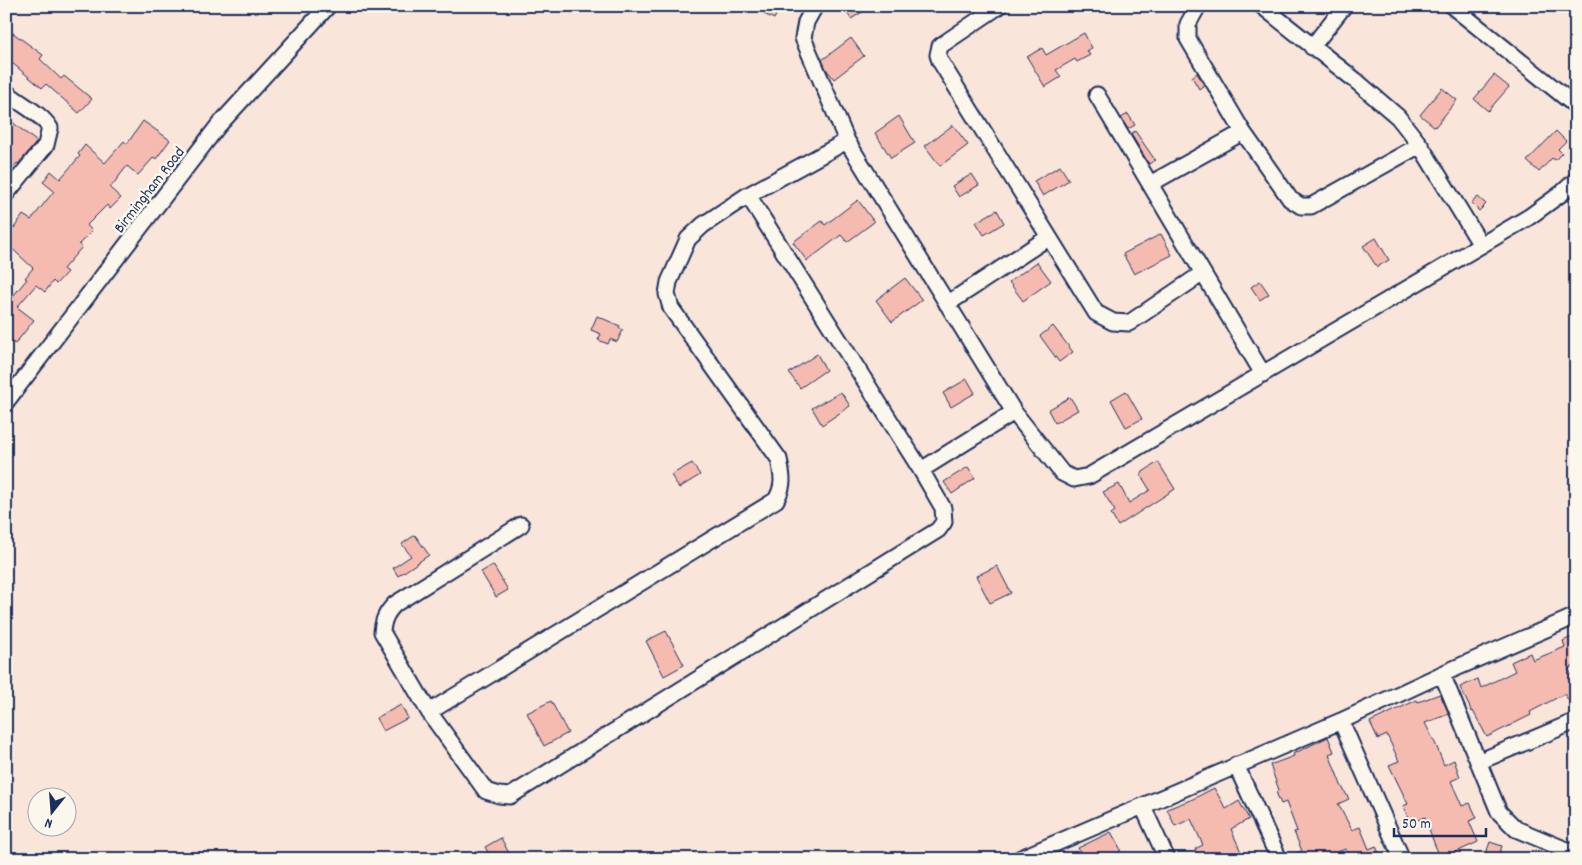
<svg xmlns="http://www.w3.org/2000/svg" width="1582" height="865" font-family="Dekko,sans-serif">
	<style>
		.building { fill: #f6bbb0; stroke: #1b2f5e }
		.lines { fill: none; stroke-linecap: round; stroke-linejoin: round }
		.minor-casing { stroke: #1b2f5e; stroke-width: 19 }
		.minor { stroke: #fbf7ec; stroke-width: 15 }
		.labels { text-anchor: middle; stroke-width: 5; stroke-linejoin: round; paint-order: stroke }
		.street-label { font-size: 16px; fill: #1b2f5e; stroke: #fbf7ec }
	</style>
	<rect width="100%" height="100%" fill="#fae5da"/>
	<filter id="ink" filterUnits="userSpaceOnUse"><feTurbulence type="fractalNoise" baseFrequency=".02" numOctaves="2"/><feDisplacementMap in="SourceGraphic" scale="10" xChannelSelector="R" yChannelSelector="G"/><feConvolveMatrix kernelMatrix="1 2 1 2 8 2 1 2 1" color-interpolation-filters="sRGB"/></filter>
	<g filter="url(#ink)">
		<path class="building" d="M767,6H781L774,19L764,14Z
			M843,6H872L851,19Z
			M13,33L43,55L40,59L61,79L64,76L92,99L79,113L46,84L42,88L6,58V43Z
			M1084,33L1092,48L1087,51L1090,55L1077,62L1075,59L1056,70L1061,77L1045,87L1027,57L1042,48L1046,55Z
			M851,38L864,56L834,79L826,69L822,60Z
			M1197,73L1204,85L1199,89L1192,77Z
			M1494,75L1509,87L1488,111L1474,99Z
			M1442,88L1457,100L1435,127L1420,115Z
			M1128,114L1135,125L1128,129L1121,118Z
			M899,116L915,143L891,158L875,133Z
			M6,117L37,142L18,164L17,163L6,176Z
			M143,121L170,140L156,159L154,157L138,175L127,166L110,188L121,198L110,209L107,205L87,225L92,231L79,244L82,247L63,269L67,272L56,284L53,281L45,292L36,285L17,307L34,320L15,344L6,338V298L9,301L27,279L25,278L33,268L6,243V233L12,227L14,228L23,215L31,220L54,191L43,182L51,171L60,179L80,156L78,154L85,145L105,163L124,141L127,144Z
			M953,125L968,145L940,166L925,146Z
			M1135,131L1155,160L1149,164L1131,134Z
			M1556,131L1566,141L1558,149L1562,153L1555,160L1552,158L1539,172L1527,161Z
			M1060,166L1069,180L1043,196L1034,181Z
			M972,174L979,185L959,197L952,186Z
			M1478,197L1486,204L1479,211L1471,203Z
			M858,200L874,222L847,242L841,235L807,261L793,242L822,221L825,225Z
			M997,210L1004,223L984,235L976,222Z
			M1161,234L1172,255L1134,274L1123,254Z
			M1376,238L1389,260L1377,267L1363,246Z
			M1037,262L1051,281L1023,301L1009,282Z
			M905,278L922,300L892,322L876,300Z
			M1260,281L1269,294L1260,300L1251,287Z
			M597,316L620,326L619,328L623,330L617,342L610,339L608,344L598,340L601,334L591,330Z
			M1053,326L1073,352L1059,362L1040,336Z
			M817,354L826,370L800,388L789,373Z
			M967,379L975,393L951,407L943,393Z
			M1126,391L1142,419L1126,427L1111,400Z
			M841,392L850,406L822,425L812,408Z
			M1070,397L1078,410L1055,423L1048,410Z
			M1158,462L1175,489L1118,526L1111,514L1115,511L1103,492L1119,484L1129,503L1150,490L1140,474Z
			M692,463L700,475L679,488L671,475Z
			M968,467L975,478L952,494L944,482Z
			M415,535L429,555L398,576L393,568L411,556L402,544Z
			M493,565L508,590L496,597L481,572Z
			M997,566L1011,593L990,603L976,576Z
			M666,631L684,665L664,676L646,641Z
			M1576,635V667L1575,665L1568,669L1576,681V697L1569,701L1564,694L1530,712L1531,715L1487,737L1473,711L1472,712L1460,687L1478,679L1481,688L1515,671L1511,662L1530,653L1533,660L1565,647L1563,641Z
			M1440,694L1449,714L1425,723L1436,745L1444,765L1454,760L1460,777L1451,781L1462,806L1470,803L1477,818L1469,821L1478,842L1441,859L1434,843L1425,817L1410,823L1403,806L1408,804L1389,765L1399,761L1387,735L1378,739L1370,722L1417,700L1418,702Z
			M551,701L568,733L544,746L527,713Z
			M401,705L408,718L383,731L376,718Z
			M1328,737L1334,752L1329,754L1341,785L1349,799L1338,804L1352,830L1360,827L1369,849L1376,846L1381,859H1345L1350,856L1345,849L1320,859H1288V856L1302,851L1294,832L1297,831L1286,802L1281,804L1276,792L1279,790L1270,765L1294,756L1293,754Z
			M1214,788L1226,809L1239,801L1249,819L1231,829L1244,859H1199L1195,849L1203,845L1191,819L1175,826L1167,809L1193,799Z
			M1111,832L1121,850L1119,851L1123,859H1084L1078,848Z
			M501,838L512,859H476L488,852L485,847Z
			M1490,842L1502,846L1498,859H1484Z"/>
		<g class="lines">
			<defs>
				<path id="minor" d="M815,6L806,22L803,38L847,141L1014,412L1062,473L1074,479L1089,476L1529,217L1562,193L1576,180
					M999,6L940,46L938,55L940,61L1096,313L1113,322L1129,323L1203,273
					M1198,6L1188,24V39L1243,132L1290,199L1301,206H1311L1420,145
					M1262,6L1355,80L1398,117L1420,145L1481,245
					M1452,6L1576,106
					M1312,47L1344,6
					M6,92C20,104 41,113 50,128L46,145L6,194
					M1097,95L1263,374
					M1150,184L1243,132
					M947,304L1049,237
					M6,402L218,126L328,6
					M921,470L1014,412
					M521,525L395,604C386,613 383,620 382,632L429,712L486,791L499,795L510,796L938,530L944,522L943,508L921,470L748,195
					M1442,674L1499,812L1516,829L1576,854
					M429,712L776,500C785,484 782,476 779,459L671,308L667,294L669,282L688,239L703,225L748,195L847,141
					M1341,721L1402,859
					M1478,762L1576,721
					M1236,765L1279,859
					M1143,807L1167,859
					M1019,859L1341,721L1442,674L1576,616"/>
			</defs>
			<use href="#minor" class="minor-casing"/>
			<use href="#minor" class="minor"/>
		</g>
	</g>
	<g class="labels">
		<g class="street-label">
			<text transform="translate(148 189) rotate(-52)" y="6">Birmingham Road</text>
		</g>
	</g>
	<rect width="1582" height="865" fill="none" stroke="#fbf7ec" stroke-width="25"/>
	<rect x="12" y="12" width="1557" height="840" fill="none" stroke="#1b2f5e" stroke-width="2" filter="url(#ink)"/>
	<g transform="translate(52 812) rotate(197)"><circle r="24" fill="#fbf7ec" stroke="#a1a7b3"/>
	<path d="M0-4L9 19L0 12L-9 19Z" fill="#1b2f5e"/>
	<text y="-8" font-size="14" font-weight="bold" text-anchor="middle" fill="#1b2f5e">N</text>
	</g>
	<path d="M1394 828v8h92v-8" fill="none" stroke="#1b2f5e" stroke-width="2.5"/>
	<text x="1402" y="828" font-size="15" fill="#1b2f5e" stroke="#fbf7ec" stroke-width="4" paint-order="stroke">50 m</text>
</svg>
